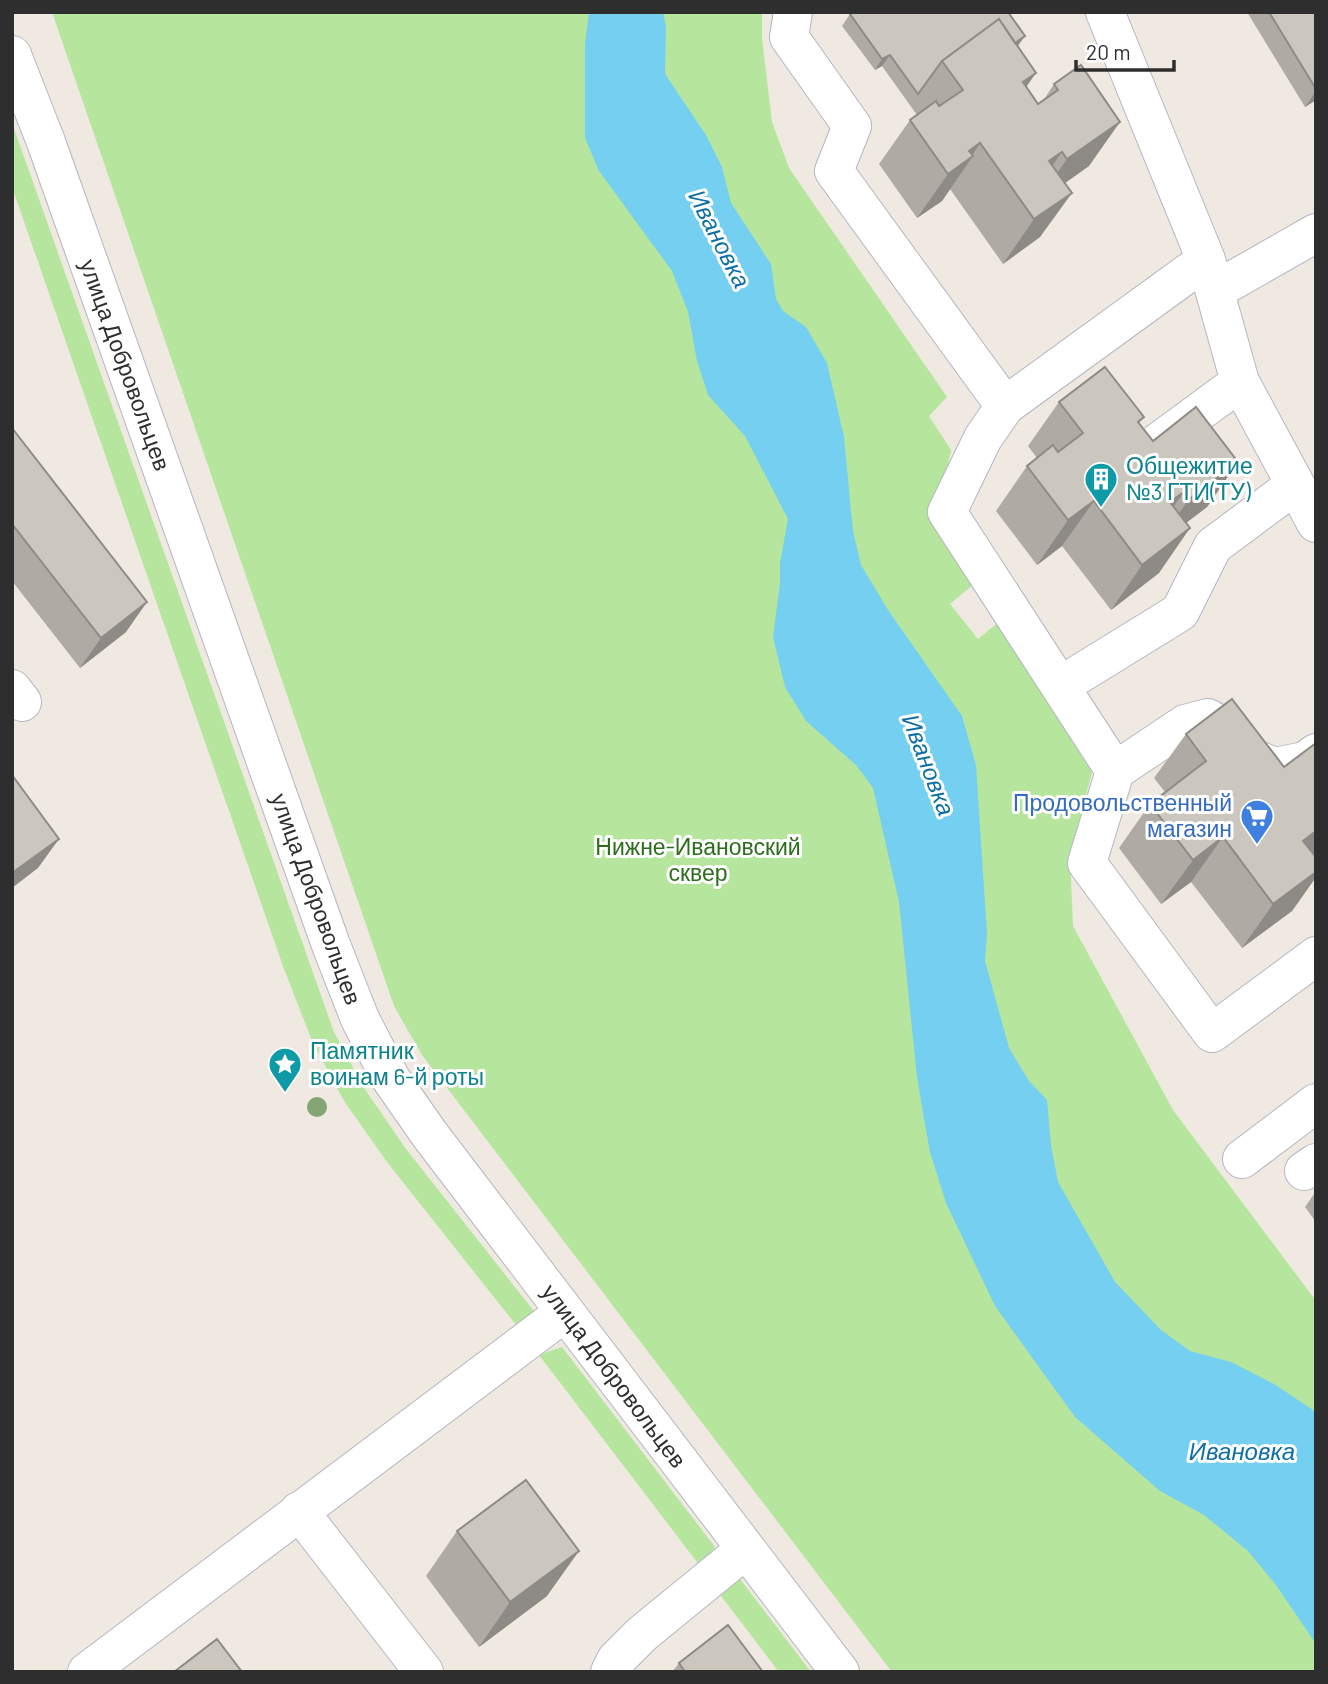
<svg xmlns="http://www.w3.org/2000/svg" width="1328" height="1684" font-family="Barlow,sans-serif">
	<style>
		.green { fill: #b6e59e }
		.water { fill: #75cff0 }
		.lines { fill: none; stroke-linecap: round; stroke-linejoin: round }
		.minor-casing { stroke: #b4b7c1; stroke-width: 40 }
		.minor { stroke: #fff; stroke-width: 38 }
		.tree { fill: #84a574 }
		.wall { fill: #afaba4 }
		.shaded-wall { fill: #8e8b86 }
		.building { fill: #cbc7bf; stroke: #8e8b86; stroke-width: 2 }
		.labels { text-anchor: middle; stroke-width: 6; stroke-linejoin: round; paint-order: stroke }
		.street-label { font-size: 23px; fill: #2e2e2e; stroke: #fff }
		.culture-label { font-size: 23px; fill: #0d838f; stroke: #fff; text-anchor: start }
		.shop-label { font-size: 23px; fill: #366cbe; stroke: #fff; text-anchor: end }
		.park-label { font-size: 23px; fill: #2c6e1b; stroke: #fff }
		.water-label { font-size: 24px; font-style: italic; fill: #0d6fa3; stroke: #fff }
	</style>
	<rect width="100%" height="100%" fill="#efe9e1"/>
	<path class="green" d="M52,12H762V38L772,122L789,168L947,397L929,416L951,450L936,523L975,583L950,604L978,639L1000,621L1092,772L1070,857L1073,926L1173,1110L1316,1301V1672H892L422,1055L394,1006Z
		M12,123L334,1032L364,1088L406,1149L537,1315L524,1335L387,1162L344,1101L313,1043L284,969L12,187Z
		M562,1347L715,1547L700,1566L539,1355Z
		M740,1579L811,1672H779L715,1588Z"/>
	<path class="water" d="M589,12H663L666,27L665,74L706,135L722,167L731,203L771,264L776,299L783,311L806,327L827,363L844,437L853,531L861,565L888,610L962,716L976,765L987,934L985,961L1009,1048L1029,1081L1047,1100L1051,1145L1058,1182L1115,1282L1161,1330L1190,1351L1231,1362L1274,1384L1316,1412V1644L1276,1585L1248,1551L1204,1515L1160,1491L1075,1417L995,1306L946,1203L930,1152L924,1119L917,1077L899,902L873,788L856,765L806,721L785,687L773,637L780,583V563L788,519L745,436L708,395L697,361L688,312L672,271L599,171L585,138V44Z"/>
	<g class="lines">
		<defs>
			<path id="minor" d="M793,12L789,37L852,126L834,171L1005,406L1206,260
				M1105,12L1206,260L1240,382L1316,523
				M12,55L46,142L331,945L360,1019L391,1079L430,1135L840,1672
				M1223,286L1316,233
				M1005,406L983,438L947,512L1115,771
				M1157,443L1240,382
				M1060,686L1180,612L1213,546L1295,485
				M12,689L22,702
				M1316,753L1305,761L1275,767L1250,757L1227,730L1208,718L1185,724L1115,771L1087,863L1212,1033L1316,956
				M1242,1159L1316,1103
				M1304,1171L1316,1163
				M299,1511L424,1672
				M87,1672L565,1312
				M610,1672L616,1660L642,1634L746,1549"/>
		</defs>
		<use href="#minor" class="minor-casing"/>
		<use href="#minor" class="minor"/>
	</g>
	<circle class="tree" cx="317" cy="1107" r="10"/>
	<path class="wall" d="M1247,12H1316V100L1305,107Z
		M850,14L1018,46L1026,87L1038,104L1043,101L1054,84L1081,65L1089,166L1065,183L1040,237L1003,264L950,189L942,201L917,218L879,164L910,120L917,115L882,66L875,70L842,26Z
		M1059,402L1139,424L1153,441L1238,462L1207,507L1186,523L1159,573L1111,610L1062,546L1037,565L996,511L1027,466L1037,458L1028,446Z
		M12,428L126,632L80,668L12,581Z
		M1186,734L1316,857V877L1292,911L1242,948L1191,882L1161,904L1119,848L1150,804L1165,792L1154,778Z
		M1316,1191V1222L1305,1207Z
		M457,1531L547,1596L479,1647L426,1576Z
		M679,1663L763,1672H672Z"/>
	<path class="shaded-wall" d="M1025,36L1017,47L985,65Z
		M890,55L882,66L875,70L882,59Z
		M1036,73L1005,117L1023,82Z
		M1316,91V100L1305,107Z
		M1120,122L1089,166L1035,204L1067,159Z
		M980,143L970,159L973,156L942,201L917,218L948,174L969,151Z
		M1062,152L1030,197L1049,161Z
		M1072,193L1040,237L1003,264L1034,219Z
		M1238,462L1207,507L1158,544L1189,499Z
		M1184,492L1152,537L1170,502Z
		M1094,501L1062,546L1037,565L1068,520Z
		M1190,528L1159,573L1111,610L1142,565Z
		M147,602L126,632L80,668L101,638Z
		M1316,831V852L1272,885L1303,841Z
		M1223,837L1191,882L1161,904L1193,860Z
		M59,839L38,868L12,888V873Z
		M1316,872V877L1292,911L1242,948L1273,904Z
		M579,1551L547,1596L479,1647L510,1602Z"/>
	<path class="building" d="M853,12H1008L1025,36L1015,43L999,19L942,61L918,94L890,55L882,59L850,14Z
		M1269,12H1316V89Z
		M999,19L1036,73L1023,82L1038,104L1058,90L1054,84L1081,65L1120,122L1067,159L1062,152L1049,161L1072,193L1034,219L980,143L969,151L973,156L948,174L910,120L936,101L939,106L963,90L942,61Z
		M1105,367L1144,417L1138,422L1153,441L1196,407L1238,462L1189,499L1184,492L1170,502L1190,528L1142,565L1094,501L1068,520L1027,466L1053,445L1058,452L1083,433L1059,402Z
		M12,428L147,602L101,638L12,524Z
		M1232,699L1284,767L1316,743V831L1303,841L1316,857V872L1273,904L1223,837L1193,860L1150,804L1206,761L1186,734Z
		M12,775L59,839L12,873Z
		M526,1480L579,1551L510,1602L457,1531Z
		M728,1625L763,1672H685L679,1663Z
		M217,1639L242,1672H174Z"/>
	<defs>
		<symbol id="building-pin" viewBox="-11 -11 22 30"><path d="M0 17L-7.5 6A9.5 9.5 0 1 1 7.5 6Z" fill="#0f9aa8" stroke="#fff"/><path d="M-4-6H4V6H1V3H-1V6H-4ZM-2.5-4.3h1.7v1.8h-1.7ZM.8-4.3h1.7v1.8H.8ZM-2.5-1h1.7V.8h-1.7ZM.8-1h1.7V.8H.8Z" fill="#fff"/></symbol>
		<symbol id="supermarket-pin" viewBox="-11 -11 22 30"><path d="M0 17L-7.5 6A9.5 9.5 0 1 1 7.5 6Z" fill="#3f7fe0" stroke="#fff"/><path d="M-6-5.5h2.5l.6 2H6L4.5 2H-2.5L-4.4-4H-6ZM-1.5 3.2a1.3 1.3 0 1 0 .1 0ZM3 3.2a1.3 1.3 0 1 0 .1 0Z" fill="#fff"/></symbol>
		<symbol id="sight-pin" viewBox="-11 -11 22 30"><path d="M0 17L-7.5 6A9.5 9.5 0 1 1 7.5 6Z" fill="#0f9aa8" stroke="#fff"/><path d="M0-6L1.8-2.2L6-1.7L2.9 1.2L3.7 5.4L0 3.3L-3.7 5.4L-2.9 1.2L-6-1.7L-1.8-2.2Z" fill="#fff"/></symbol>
	</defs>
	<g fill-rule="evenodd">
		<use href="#building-pin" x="1082" y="460" width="38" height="52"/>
		<use href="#supermarket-pin" x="1238" y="797" width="38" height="52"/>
		<use href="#sight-pin" x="266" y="1045" width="38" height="52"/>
	</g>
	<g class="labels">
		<g class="street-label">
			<text transform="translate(125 365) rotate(70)" y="8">улица Добровольцев</text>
			<text transform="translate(316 899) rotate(70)" y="8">улица Добровольцев</text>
			<text transform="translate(614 1376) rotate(53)" y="8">улица Добровольцев</text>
		</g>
		<g class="culture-label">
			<text x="1126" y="474">Общежитие<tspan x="1126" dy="26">№3 ГТИ(ТУ)</tspan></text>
			<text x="310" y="1059">Памятник<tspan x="310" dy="26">воинам 6-й роты</tspan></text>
		</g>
		<g class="shop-label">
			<text x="1232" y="811">Продовольственный<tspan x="1232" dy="26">магазин</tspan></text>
		</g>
		<g class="park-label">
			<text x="698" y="855">Нижне-Ивановский<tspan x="698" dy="26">сквер</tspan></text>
		</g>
		<g class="water-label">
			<text transform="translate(719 239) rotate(63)" y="8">Ивановка</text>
			<text transform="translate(928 765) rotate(69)" y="8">Ивановка</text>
			<text x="1242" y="1460">Ивановка</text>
		</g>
	</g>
	<rect width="1328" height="1684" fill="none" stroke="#2e2e2e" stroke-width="28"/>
	<path d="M1076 60v10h98v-10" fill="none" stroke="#2e2e2e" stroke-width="3.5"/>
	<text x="1086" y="60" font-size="21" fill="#2e2e2e" stroke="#ffffff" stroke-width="5" paint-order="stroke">20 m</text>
</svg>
